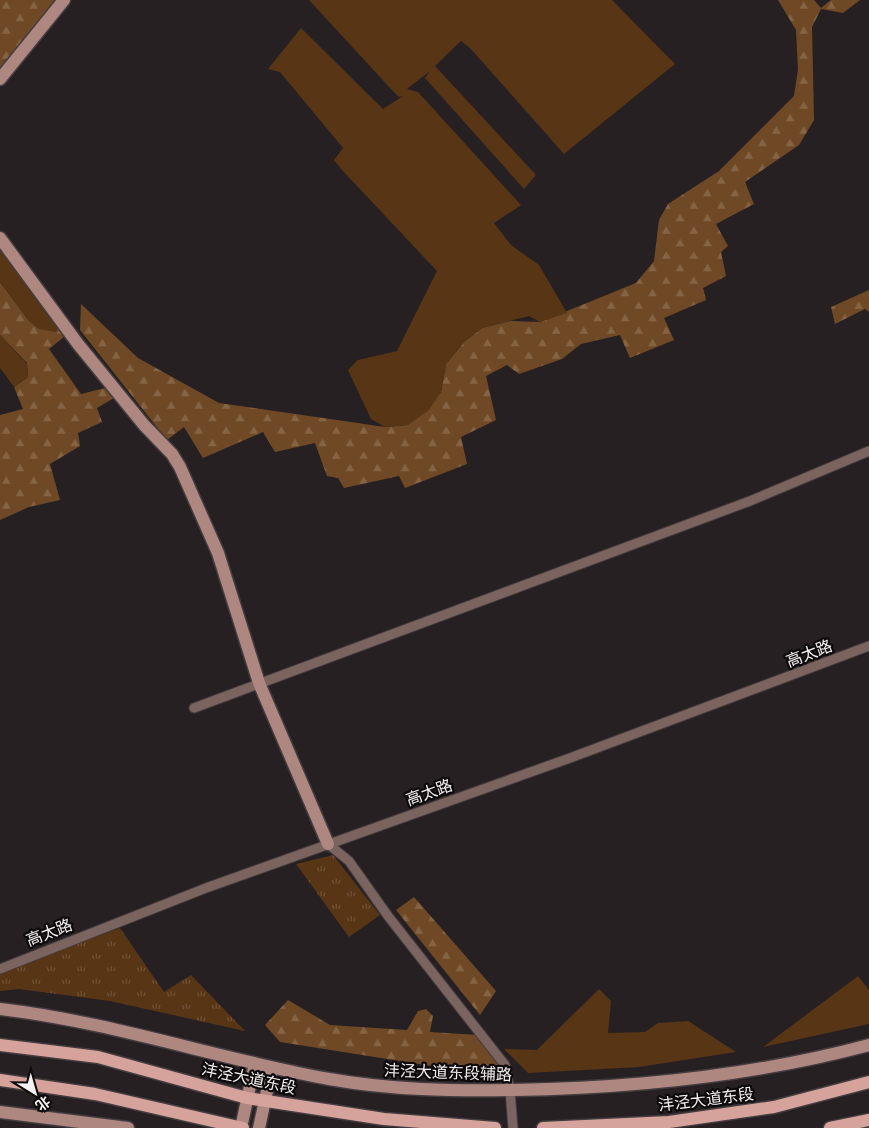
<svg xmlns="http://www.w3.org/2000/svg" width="869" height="1128" font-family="'Varela Round','Noto Sans SC',sans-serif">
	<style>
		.grass { fill: url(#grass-tufts) }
		.forest { fill: url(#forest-firs) }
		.garden { fill: #573515 }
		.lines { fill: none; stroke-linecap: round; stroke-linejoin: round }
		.street-casing { stroke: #443d3f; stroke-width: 11 }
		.secondary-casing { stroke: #443d3f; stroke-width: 15 }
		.primary-casing { stroke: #443d3f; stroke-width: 15 }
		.street { stroke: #7b635f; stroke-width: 9 }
		.secondary { stroke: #ae8781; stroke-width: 12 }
		.primary { stroke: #d6a39c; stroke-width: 12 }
		.labels { text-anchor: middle; stroke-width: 4.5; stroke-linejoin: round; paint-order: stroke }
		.street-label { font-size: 16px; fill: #f5f0f1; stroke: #0d0a0b }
	</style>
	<defs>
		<pattern id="grass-tufts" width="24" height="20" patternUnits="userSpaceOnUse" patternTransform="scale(1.25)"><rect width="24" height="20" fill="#573515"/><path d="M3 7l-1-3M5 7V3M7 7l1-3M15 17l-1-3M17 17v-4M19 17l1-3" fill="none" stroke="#705338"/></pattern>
		<pattern id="forest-firs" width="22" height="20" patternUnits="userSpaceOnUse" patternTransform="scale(1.25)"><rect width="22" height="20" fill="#6f4925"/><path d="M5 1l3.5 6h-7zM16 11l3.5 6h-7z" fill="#846445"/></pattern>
	</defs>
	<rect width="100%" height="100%" fill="#272022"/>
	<path class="grass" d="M333,855L380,915L349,937L296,864Z
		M120,928L164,992L191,975L245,1031L110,1001L19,989L0,991V972Z"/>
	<path class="forest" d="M0,0H70L0,79Z
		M778,0H814L821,8L831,0H860L843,13L821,9L812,27L814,120L799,145L745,182L754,204L716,224L728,246L721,252L726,276L703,288L706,300L664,318L674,340L630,358L620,335L581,344L562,359L519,374L507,365L486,376L496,420L461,437L467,464L405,488L399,476L344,488L338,478L327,476L315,443L275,452L263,432L203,458L184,427L167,440L80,330L81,304L138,358L219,403L385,427L408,425L441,392L446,364L464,342L482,328L510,321L540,322L636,283L654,261L659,220L668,204L719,171L794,96L798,70L796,30Z
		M0,282L30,322L62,319L71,331L49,349L81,394L109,387L119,395L97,408L102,422L78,433L80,446L50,464L60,500L29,507L0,520V415L23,409L14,387L28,377L27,363L0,335Z
		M869,290V312L865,309L835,324L831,307Z
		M414,897L496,991L480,1015L396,910Z
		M288,1000L330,1025L407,1030L418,1011L426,1009L433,1016L430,1032L478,1035L505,1071H463L280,1042L265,1025Z"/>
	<path class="garden" d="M309,0H612L675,64L564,154L470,48L461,41L435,66L536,175L524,189L425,78L430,71L407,89L418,92L521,205L494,223L511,245L539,265L567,313L540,322L529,316L482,328L464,342L446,364L441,392L429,410L408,425L385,427L371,419L348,370L358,360L397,351L437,271L342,170L334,160L343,148L280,72L268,69L301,28L383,109L403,96L399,97L391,89Z
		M0,242L62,319L56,332L39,329L30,322L0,282Z
		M0,335L27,364L28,377L14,387L0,368Z
		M858,976L869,990V1024L763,1047Z
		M599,989L611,1001L608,1033L645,1032L658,1023L688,1021L736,1052L639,1067L528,1073L504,1049L537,1050Z"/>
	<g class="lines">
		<defs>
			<path id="street" d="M194,708L750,501L869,451
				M328,844L349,861L388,916L505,1065L510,1090L513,1128
				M0,969L206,888L570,758L869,646"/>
			<path id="secondary" d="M0,79L64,0
				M0,238L78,344L144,425L172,454L180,467L218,553L259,683L328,844
				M0,1009C112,1022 218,1059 329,1079C391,1090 451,1091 514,1090C634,1088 753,1076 869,1045
				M0,1112L128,1128
				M241,1128L255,1063
				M259,1128L272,1068"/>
			<path id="primary" d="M0,1045L98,1057L247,1098L384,1119L495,1128
				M0,1080L95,1094L243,1128
				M543,1128L669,1122L774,1107L869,1082
				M830,1128L869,1120"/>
		</defs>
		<use href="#street" class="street-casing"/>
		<use href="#secondary" class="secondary-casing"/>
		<use href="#primary" class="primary-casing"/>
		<use href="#street" class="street"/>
		<use href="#secondary" class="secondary"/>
		<use href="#primary" class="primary"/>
	</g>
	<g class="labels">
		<g class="street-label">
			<text transform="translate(809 653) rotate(-21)" y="6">高太路</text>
			<text transform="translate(429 792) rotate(-20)" y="6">高太路</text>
			<text transform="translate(49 932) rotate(-21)" y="6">高太路</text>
			<text transform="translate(448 1072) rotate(2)" y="6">沣泾大道东段辅路</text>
			<text transform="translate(249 1078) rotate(12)" y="6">沣泾大道东段</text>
			<text transform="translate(706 1099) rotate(-7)" y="6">沣泾大道东段</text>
		</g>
	</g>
	<g transform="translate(35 1093) rotate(143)" stroke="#0d0a0b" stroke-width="4" paint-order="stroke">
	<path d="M0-4L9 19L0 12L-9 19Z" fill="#f5f0f1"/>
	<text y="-8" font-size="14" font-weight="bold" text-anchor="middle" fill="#f5f0f1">北</text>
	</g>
</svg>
